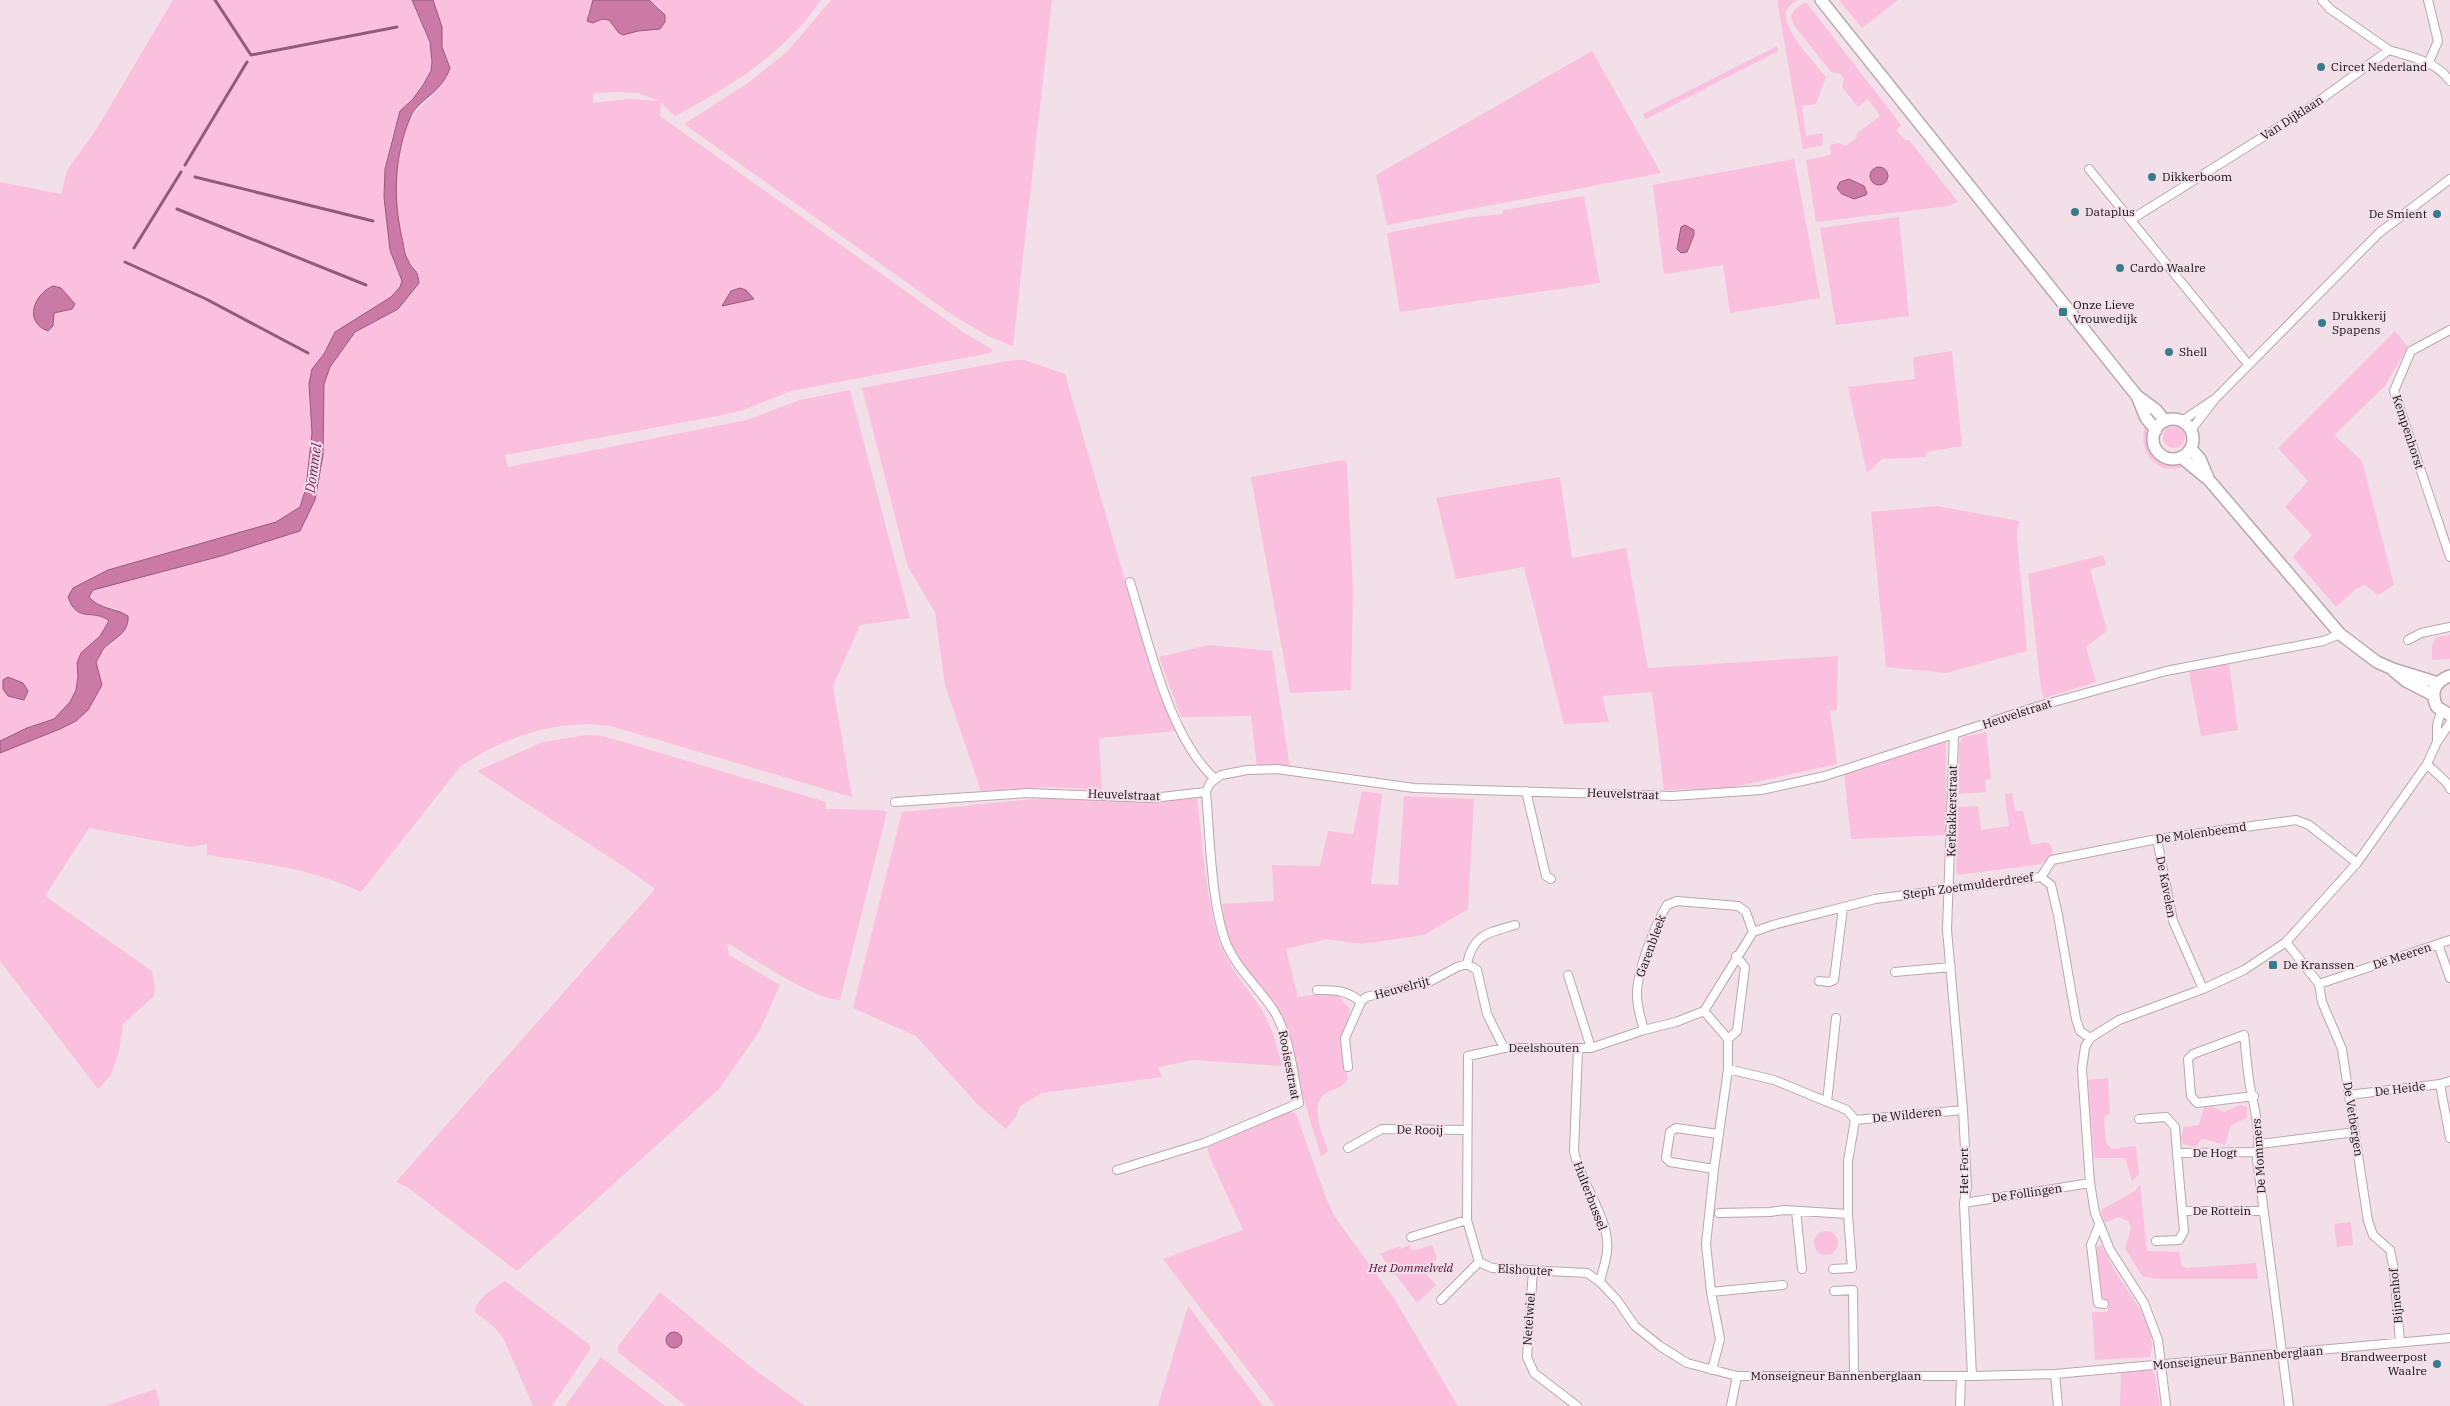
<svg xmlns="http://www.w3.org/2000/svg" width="2450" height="1406" font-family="'IBM Plex Serif',serif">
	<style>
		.green { fill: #fac0de; fill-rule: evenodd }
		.water { fill: #cb7aa6; stroke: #945a7a }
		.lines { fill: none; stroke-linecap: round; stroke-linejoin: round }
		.stream { stroke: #945a7a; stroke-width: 3 }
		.minor-casing { stroke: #b9a7b0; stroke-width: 10 }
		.secondary-casing { stroke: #b9a7b0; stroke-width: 14 }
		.minor { stroke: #fff; stroke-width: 8 }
		.secondary { stroke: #fff; stroke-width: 11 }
		.poi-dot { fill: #387c8c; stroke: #f2dfe8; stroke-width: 2 }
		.labels { text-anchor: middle; stroke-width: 4; stroke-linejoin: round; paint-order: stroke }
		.poi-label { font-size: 12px; fill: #150f12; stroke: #f2dfe8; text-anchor: start }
		.street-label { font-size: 12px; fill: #150f12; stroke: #f2dfe8 }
		.park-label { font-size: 12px; font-style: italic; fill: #520839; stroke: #f2dfe8 }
		.water-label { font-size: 14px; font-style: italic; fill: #81215d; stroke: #f2dfe8 }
	</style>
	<rect width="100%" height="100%" fill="#f2dfe8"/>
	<path class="green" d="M173,0H412L430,42L432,62L431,71L413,99L408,102L393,133L385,169L384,197L390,250L402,281L400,287L391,297L335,332L324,354L312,369L309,384L312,433L306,488L300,507L276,522L108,570L68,597C77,623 93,609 109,621L100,636L81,653L77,663L78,676L76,691L70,702L54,719L27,728L0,741V182L61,194L67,170L96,130Z
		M433,0H593L587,16L593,23L602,19L609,20L619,33L623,35L638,31L660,29V8L649,0H821C784,54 731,86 675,116L661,102L660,116L963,332L993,350L990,353L791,391L743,410L723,415L505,455L508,467L747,420L800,400L850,390L910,618L860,625L833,686L852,797L611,726C560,718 502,737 460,767L361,892C312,868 260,863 207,855V844L190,847L89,828L45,896L152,971L155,987L154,996L123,1024L119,1051L111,1075L98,1089L0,961V753L60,729L102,685L96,663L103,649L120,637L116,608C104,607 97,607 89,597L93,590L311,510L315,500L323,455L324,384L330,367L355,332L384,317L417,270L408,261L399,222L395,180L401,145L410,118L441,86L448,60L442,47V27ZM618,92L638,93L659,101L628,99L593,103V93Z
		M831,0H1052L1013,346L988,336L951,314L684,124L748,83L787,52Z
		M1777,0H1797C1793,3 1788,6 1786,12C1782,29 1815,63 1826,77L1816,104L1802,106L1806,136L1822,133L1823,145L1803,149Z
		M1839,0H1898L1862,28Z
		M1806,2L1901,125L1896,130L1905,140H1909L1958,202L1948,206L1816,222L1806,160L1831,155L1830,145L1839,143L1846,146L1857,137L1856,134L1880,116L1868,99L1858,107L1842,87L1844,79L1841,74L1831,72L1793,24L1791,16L1795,9Z
		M1777,46L1778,51L1646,119L1643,114Z
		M1592,51L1661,173L1387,225L1376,175Z
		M1794,159L1820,298L1730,313L1723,265L1664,274L1653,185Z
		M1584,196L1600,283L1400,312L1387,233L1465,218L1502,214L1504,210Z
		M1899,217L1909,316L1836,325L1820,228Z
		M2395,331L2408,347L2385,386L2334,435L2362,461L2394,585L2378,595L2365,585L2356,589L2336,607L2293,557L2312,535L2285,507L2308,481L2278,448Z
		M1952,351L1962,446L1926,452V457L1882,459L1867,473L1848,387L1915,379L1913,357Z
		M1013,360H1024L1065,374L1135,615L1178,731L1099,738L1102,790L1050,787L981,791L945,685L935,612L908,567L862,388Z
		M2147,421C2154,431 2144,445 2156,455C2165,462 2177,460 2186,466C2155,478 2135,449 2147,421Z
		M2163 437a11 11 0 1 1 22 0a11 11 0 1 1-22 0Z
		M1344,460L1347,463L1353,590L1351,690L1290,693L1251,477Z
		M1560,477L1572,558L1626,548L1648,668L1838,656L1837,710L1830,711L1837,764L1729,788L1664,790L1652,692L1602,696L1609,722L1564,724L1524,567L1456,579L1436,498Z
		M1937,506L2019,521L2017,536L2027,651L1946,673L1886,667L1871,512Z
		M2103,555L2106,565L2090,569L2107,631L2086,647L2096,682L2044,698L2041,688L2028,574Z
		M2450,635V659L2432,660V646L2436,637Z
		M1209,645L1272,651L1290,768L1257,766L1251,716L1181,717L1159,657Z
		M2229,663L2238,730L2201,736L2189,672Z
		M1986,732L1991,779L1985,780L1986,792L1959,794V744L1963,737Z
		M586,735L603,736L826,802V809L880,810L887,812L840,1000C813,1000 752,957 727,943L729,955L780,985L759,1032L719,1089L517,1271L407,1187L396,1182L655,889L629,870L477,771L543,742Z
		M1946,741V835L1851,839L1844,773Z
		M1362,791L1382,794L1371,884L1398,885L1404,796L1474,799L1468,909L1424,935L1362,944L1327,939L1286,949L1298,997L1326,993L1337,994L1350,1009L1347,1027L1341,1037L1348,1079C1343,1087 1337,1088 1328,1092C1307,1103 1323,1134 1328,1151L1321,1156L1302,1093L1291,1039L1276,1009L1233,949L1228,938L1222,904L1274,901L1272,865L1320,866L1328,831L1353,834Z
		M2012,793L2015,811H2023L2031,845L2046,842L2051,845L2053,852L2042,864L1958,875L1956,871L1958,807L1978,806L1981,830L2009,826L2005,794Z
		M1043,798L1147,802L1197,798C1203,844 1205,894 1218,938C1227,967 1248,987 1263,1012C1273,1029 1277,1048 1282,1066L1193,1060L1158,1067L1162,1077L1042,1093L1019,1107L1017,1115L1006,1129L977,1104L916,1036L853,1008L902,812Z
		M2108,1078L2110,1113L2104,1118L2106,1143L2112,1149L2136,1146L2139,1174L2132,1181L2125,1158H2094L2088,1080Z
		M2209,1105L2224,1112L2240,1105L2247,1107V1118L2231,1125L2225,1145L2204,1139L2201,1140L2195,1147L2183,1144L2181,1138L2184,1127L2199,1125L2204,1107Z
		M1289,1111L1296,1114L1327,1200L1335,1217L1395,1300L1458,1406H1275L1163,1259L1243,1230L1211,1160L1207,1147Z
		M2140,1184L2147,1251L2179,1252L2182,1266L2188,1268L2256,1263L2258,1279H2157L2142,1276L2125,1248L2131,1229L2128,1221L2118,1217L2105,1223L2101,1210L2135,1191Z
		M2351,1222L2353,1245L2337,1247L2334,1224Z
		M1814 1243a12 12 0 1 1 24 0a12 12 0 1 1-24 0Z
		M1410,1245L1412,1251L1432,1245L1437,1258L1426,1274L1436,1285L1417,1303L1380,1254L1400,1246L1401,1249Z
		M2101,1245C2107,1256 2113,1268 2120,1279C2134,1301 2159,1329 2150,1357L2095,1360L2092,1312H2107L2109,1304L2101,1296L2095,1252L2097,1247Z
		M505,1281L590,1345V1350L552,1406H533L503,1338L494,1327L475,1312C476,1298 495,1288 505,1281Z
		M660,1292L751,1367L805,1406H686L618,1352V1346Z
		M1188,1306L1263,1406H1158Z
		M601,1357L665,1406H565Z
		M2140,1370H2154L2160,1406H2120L2121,1372Z
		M156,1389L160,1406H105Z"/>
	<path class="water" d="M412,0H433L442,27V47L450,68C442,93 417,100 410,118C394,157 393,198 402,238C404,245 404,254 408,260C413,272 417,266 419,283L398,309L355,332L330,367L324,384L323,455L315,500L300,531L221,556L93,590L89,597C100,610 114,607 128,616C129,633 115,638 104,648C101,652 99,658 96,662L102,685L88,710L76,721L60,729L0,753V741L27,728L54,719L70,702L76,690L78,676L77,663L81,653L100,636L109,621C94,608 77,624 68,597L73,588L108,570L276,522L300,507L306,488L312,433L309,384L312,369L324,354L335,332L391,297L400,287L402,281L390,250L384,197L385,169L400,111L413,99L423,85L431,71L432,62L430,42Z
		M593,0H649L665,15V22L660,29L638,31L623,35L619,33L609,20L602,19L593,23L587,21Z
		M1870 176a9 9 0 1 1 18 0a9 9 0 1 1-18 0Z
		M1849,179L1864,186L1867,193L1866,195L1854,199L1842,194L1837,188L1840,182Z
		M1685,225L1694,230V235L1687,252L1681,253L1677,249L1681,227Z
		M53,286L61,288L75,304L72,309L54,313L53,326L48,331C23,322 34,294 53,286Z
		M740,288L746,290L754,299L722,306L731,291Z
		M8,677L23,683L28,691L24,700L8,696L3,689V680Z
		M666 1340a8 8 0 1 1 16 0a8 8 0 1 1-16 0Z"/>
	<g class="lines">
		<path class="stream" d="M215,0L251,55L397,27
			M185,165L247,62
			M195,177L373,221
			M177,209L366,285
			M134,248L181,172
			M125,262L206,299L308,353"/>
		<defs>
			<path id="minor" d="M2322,0L2330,9L2389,50
				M2428,0L2438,41L2429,62
				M2089,169L2248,364
				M2132,219L2309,108L2389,50C2411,57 2436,61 2450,81
				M2450,330L2411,351L2394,391L2450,557
				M2182,421L2213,400
				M2191,430L2215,399L2379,233L2450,179
				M1130,582C1148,640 1169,737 1214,778
				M2408,640L2421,633L2450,627
				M1954,734L1947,930L1963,1110L1967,1187L1964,1203L1972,1376
				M2437,742V725L2441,712
				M2427,764L2447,783L2450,789
				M1526,791L1546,876L1551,879
				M1206,792L1210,783L1221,775L1247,770L1277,769L1414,788L1672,796L1761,790L1825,776L2039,706L2166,671L2323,641L2340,634
				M895,802L1028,793L1152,798L1206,792
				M2157,839L2173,921L2203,989
				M2041,877L2052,860L2157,839L2296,820L2309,825L2357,863
				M2286,942L2319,984L2450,940
				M2438,944L2450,978
				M1467,964C1473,934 1488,933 1515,925
				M1895,972L1951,967
				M1568,975L1591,1048
				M1819,981L1829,982L1834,980L1843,908
				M2319,984L2322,1002L2342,1049L2368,1221L2373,1235L2390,1250L2394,1270L2400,1342
				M1317,990C1335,990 1347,990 1361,1002
				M1704,1011L1728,1039
				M1644,1030C1641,1019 1637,1007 1637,996C1636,973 1655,925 1667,905L1677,901L1738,906L1746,912L1753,932
				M2090,1038L2080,1031L2076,1019L2058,915L2051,885L2041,877L1875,899L1773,925L1753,932L1704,1011L1676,1022L1644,1030L1591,1048H1504L1468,1056L1467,1220L1479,1262L1492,1268L1587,1273L1600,1282L1617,1300L1635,1326L1660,1346L1687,1363L1737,1376H1972L2055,1374L2450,1338
				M1578,1049L1574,1151C1579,1181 1611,1220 1607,1251C1606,1262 1602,1272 1600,1282
				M1348,1067L1345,1038L1361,1002L1366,997L1429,982L1457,967L1467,964L1477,970L1487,1014L1504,1048
				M1728,1069L1774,1080L1847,1110L1855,1120L1963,1110
				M2440,1084L2450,1138
				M2349,1095L2440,1084L2450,1081
				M2254,1096L2197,1103L2191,1096L2188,1059L2193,1054L2244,1035C2246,1051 2247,1069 2250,1086C2255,1111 2261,1132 2257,1159L2289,1406
				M1827,1102L1836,1018
				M2139,1119L2166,1117L2175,1127L2177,1153L2258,1152
				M2260,1144L2355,1132
				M1348,1148L1382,1129L1466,1130
				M1714,1169L1670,1162L1666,1158L1670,1132L1676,1128L1718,1134
				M1117,1170L1204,1143L1299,1103C1293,1074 1290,1037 1274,1011C1259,988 1237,969 1226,943C1211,903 1210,836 1206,792
				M1964,1203L2090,1183
				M1796,1211L1802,1269
				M2182,1211H2263
				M1719,1213L1770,1212L1784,1210L1848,1214
				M2099,1225L2091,1245L2098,1303L2104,1304
				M1411,1237L1467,1220
				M2156,1241L2179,1240L2184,1231L2177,1153
				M1833,1269L1852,1268L1848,1214V1161L1855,1120
				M1533,1270L1527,1357L1534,1373L1577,1406
				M1834,1291L1853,1290L1854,1375
				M1711,1292L1783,1285
				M1441,1300L1479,1262
				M1712,1370L1720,1339L1711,1292L1706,1244L1714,1169L1728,1069V1039L1737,1031L1745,967L1736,956
				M2055,1374L2058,1406
				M1731,1406L1737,1376
				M1960,1406L1961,1376
				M2166,1406L2158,1340L2144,1303L2110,1250L2095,1213L2090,1183L2082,1069L2085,1047L2090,1038L2119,1020L2203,989L2244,970L2286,942L2357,863L2427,764L2437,742L2450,723"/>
			<path id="secondary" d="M1821,0L2137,396L2156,410L2165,421
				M2137,396L2146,418L2156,430
				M2153 439a20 20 0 1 1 40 0a20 20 0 1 1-40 0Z
				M2191,449L2200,459L2208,478
				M2181,457L2209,480L2340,634L2377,662L2393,669L2438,683
				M2394,671L2406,681L2433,695
				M2450,676C2435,681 2430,693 2437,707L2450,715"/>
		</defs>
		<use href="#minor" class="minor-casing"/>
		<use href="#secondary" class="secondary-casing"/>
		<use href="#minor" class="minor"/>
		<use href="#secondary" class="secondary"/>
	</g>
	<g class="poi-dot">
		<circle cx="2321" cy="67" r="5"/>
		<circle cx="2152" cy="177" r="5"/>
		<circle cx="2075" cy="212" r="5"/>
		<circle cx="2437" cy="214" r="5"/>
		<circle cx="2120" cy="268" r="5"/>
		<rect x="2058" y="307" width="10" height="10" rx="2.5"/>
		<circle cx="2322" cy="323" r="5"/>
		<circle cx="2169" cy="352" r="5"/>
		<rect x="2268" y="960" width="10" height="10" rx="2.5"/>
		<circle cx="2437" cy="1364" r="5"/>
	</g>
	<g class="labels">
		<g class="poi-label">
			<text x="2331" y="71">Circet Nederland</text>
			<text x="2162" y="181">Dikkerboom</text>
			<text x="2085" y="216">Dataplus</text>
			<text x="2427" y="218" text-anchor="end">De Smient</text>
			<text x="2130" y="272">Cardo Waalre</text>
			<text x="2073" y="309">Onze Lieve<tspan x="2073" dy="14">Vrouwedijk</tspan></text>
			<text x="2332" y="320">Drukkerij<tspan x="2332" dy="14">Spapens</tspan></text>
			<text x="2179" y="356">Shell</text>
			<text x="2283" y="969">De Kranssen</text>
			<text x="2427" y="1361" text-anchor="end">Brandweerpost<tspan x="2427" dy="14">Waalre</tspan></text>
		</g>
		<g class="street-label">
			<text transform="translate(2292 118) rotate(-33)" y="4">Van Dijklaan</text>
			<text transform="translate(2408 432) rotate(72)" y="4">Kempenhorst</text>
			<text transform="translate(2017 714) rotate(-18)" y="4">Heuvelstraat</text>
			<text transform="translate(1623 794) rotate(2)" y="4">Heuvelstraat</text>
			<text transform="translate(1124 795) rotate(2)" y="4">Heuvelstraat</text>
			<text transform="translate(1952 811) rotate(-89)" y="4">Kerkakkerstraat</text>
			<text transform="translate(2201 833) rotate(-8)" y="4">De Molenbeemd</text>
			<text transform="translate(1968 886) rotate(-8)" y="4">Steph Zoetmulderdreef</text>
			<text transform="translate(2166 887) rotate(79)" y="4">De Kavelen</text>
			<text transform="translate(1651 946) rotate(-70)" y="4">Garenbleek</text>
			<text transform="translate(2402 956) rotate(-18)" y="4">De Meeren</text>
			<text transform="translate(1402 988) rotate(-15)" y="4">Heuvelrijt</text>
			<text x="1544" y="1052">Deelshouten</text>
			<text transform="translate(1289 1065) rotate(79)" y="4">Rooisestraat</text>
			<text transform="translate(2400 1089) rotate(-7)" y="4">De Heide</text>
			<text transform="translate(1907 1115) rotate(-6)" y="4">De Wilderen</text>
			<text transform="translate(2353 1119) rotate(81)" y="4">De Vetbergen</text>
			<text transform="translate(1420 1130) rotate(1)" y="4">De Rooij</text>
			<text x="2215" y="1157">De Hogt</text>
			<text transform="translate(2259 1156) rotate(-94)" y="4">De Mommers</text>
			<text transform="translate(1964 1171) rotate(-90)" y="4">Het Fort</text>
			<text transform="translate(2027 1193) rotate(-8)" y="4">De Follingen</text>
			<text transform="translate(1590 1196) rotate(69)" y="4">Hulterbussel</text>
			<text x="2222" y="1215">De Rottein</text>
			<text transform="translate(1525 1270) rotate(3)" y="4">Elshouter</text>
			<text transform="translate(2396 1296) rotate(-95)" y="4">Bijnenhof</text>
			<text transform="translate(1529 1319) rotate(-86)" y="4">Netelwiel</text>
			<text transform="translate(2238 1358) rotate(-5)" y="4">Monseigneur Bannenberglaan</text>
			<text x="1836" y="1380">Monseigneur Bannenberglaan</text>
		</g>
		<g class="park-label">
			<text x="1411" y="1272">Het Dommelveld</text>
		</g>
		<g class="water-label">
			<text transform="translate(313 468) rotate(-82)" y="5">Dommel</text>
		</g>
	</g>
</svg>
